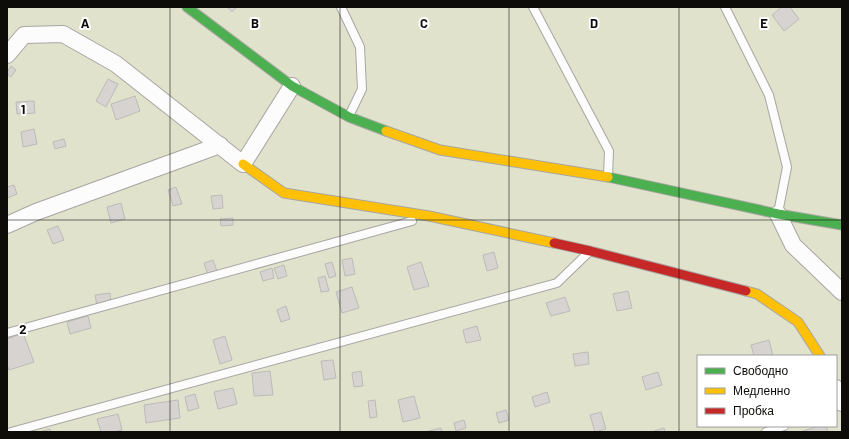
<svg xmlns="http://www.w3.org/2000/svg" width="849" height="439" font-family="Barlow,sans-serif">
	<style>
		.green { fill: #e0e2cc; fill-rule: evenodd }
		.building { fill: #d6d3d0; stroke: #bdbbb8 }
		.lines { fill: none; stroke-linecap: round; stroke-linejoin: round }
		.lane-casing { stroke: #a7a6a2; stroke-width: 10 }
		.street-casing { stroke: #a7a6a2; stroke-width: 18 }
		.fast-casing { stroke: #a7a6a2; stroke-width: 11 }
		.slow-casing { stroke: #a7a6a2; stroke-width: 11 }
		.jam-casing { stroke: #a7a6a2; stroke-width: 11 }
		.lane { stroke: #fdfcfc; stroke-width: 8 }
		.street { stroke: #fdfcfc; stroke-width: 16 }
		.fast { stroke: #4caf50; stroke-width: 9 }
		.slow { stroke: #ffc107; stroke-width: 9 }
		.jam { stroke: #c62828; stroke-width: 9 }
		.grid { fill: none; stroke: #0d0c09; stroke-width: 1; stroke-opacity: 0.55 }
		.grid-label { font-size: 13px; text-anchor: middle; font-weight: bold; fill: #0d0c09; stroke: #fff; stroke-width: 4; stroke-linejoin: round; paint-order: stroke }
	</style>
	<rect width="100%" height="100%" fill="#f0ede9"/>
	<path class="green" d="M7,7H842V432H7ZM698,356H836V426H698Z"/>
	<path class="building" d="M227,7H237L232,12Z
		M782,7H790L799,19L784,31L772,15Z
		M11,66L16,70L11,77L7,74V72Z
		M108,79L118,84L106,107L96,101Z
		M135,96L140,111L116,120L111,104Z
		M34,101L35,113L17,114L16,102Z
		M34,129L37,144L23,147L21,132Z
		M64,139L66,146L55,149L53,142Z
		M14,185L17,194L7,198V187Z
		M176,187L182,204L173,206L168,190Z
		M222,195L223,208L213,209L211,196Z
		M121,203L125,219L111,223L107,207Z
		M233,218V225L221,226L220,219Z
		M58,226L64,240L53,244L47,230Z
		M494,252L498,268L487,271L483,255Z
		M352,258L355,274L345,276L342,260Z
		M213,260L217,271L208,275L204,263Z
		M332,262L336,276L329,278L325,264Z
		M421,262L429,286L414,290L407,267Z
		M284,265L287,276L278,279L274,268Z
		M272,268L274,278L263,281L260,272Z
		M325,276L329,291L321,292L318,278Z
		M352,287L359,308L342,313L336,292Z
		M628,291L632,308L617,311L613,294Z
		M110,293L111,303L97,305L95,295Z
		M565,297L570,311L551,316L546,303Z
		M286,306L290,319L281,322L277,310Z
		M88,316L91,328L70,334L67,322Z
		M477,326L481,340L466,343L463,330Z
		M23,333L34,362L9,370L7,364V339Z
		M225,336L232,360L220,364L213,340Z
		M769,340L773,356H754L751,345Z
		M588,352L589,364L575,366L573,354Z
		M333,360L336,378L324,380L321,361Z
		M270,371L273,395L254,396L252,373Z
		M361,371L363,386L354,387L352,373Z
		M658,372L662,385L646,390L642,377Z
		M233,388L237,404L218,409L214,392Z
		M547,392L550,402L535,407L532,397Z
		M195,394L199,408L188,411L185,397Z
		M414,396L420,418L403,422L398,400Z
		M178,400L180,418L146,423L144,405Z
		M375,400L377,417L370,418L368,401Z
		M506,410L509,420L499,423L496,413Z
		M601,412L606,429L595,432L590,415Z
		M118,414L122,430L113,432H101L97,419Z
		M464,420L466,428L456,431L454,423Z
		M819,426H826L828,432H800Z
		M441,428L442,432H425Z
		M664,428L665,432H654V431Z
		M50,429L51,432H39Z"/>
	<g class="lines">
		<defs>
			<path id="lane" d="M341,7L360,47L362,89L349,116
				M533,7L609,151L608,176
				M725,7L769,95L787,167L778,213
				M7,333L412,221
				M11,432L557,283L588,253
				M766,432L784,426"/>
			<path id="street" d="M7,55L24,35L63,34L116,64L243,164L292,86
				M778,214L793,245L842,292
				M7,225L36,212L220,145
				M836,388L842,403"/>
			<path id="fast" d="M187,7L292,86L349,117L386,131
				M608,177L778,214L842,225"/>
			<path id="slow" d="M386,131L440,150L608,177
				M243,164L284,193L429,216L554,243
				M746,291L757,294L798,322L820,356"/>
			<path id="jam" d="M554,243L590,251L746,291"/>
		</defs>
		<use href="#lane" class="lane-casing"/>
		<use href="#street" class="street-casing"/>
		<use href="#fast" class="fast-casing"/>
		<use href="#slow" class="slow-casing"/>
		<use href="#jam" class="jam-casing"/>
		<use href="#lane" class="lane"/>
		<use href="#street" class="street"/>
		<use href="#fast" class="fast"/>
		<use href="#slow" class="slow"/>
		<use href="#jam" class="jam"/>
	</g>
	<path class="grid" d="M170,7V432M340,7V432M509,7V432M679,7V432M7,220H842"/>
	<g class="grid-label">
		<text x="85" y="28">A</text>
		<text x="255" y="28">B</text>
		<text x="424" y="28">C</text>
		<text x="594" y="28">D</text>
		<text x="764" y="28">E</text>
		<text x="23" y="114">1</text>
		<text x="23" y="334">2</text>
	</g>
	<rect width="849" height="439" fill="none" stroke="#0d0c09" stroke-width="16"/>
	<rect x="697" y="355" width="140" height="72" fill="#ffffff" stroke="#9e9e9d"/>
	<rect x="705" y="368" width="20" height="6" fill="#4caf50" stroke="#9e9e9d"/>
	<text x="733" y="375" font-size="12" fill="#0d0c09">Свободно</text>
	<rect x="705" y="388" width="20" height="6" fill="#ffc107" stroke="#9e9e9d"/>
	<text x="733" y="395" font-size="12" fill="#0d0c09">Медленно</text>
	<rect x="705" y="408" width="20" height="6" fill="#c62828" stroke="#9e9e9d"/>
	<text x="733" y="415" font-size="12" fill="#0d0c09">Пробка</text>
</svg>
